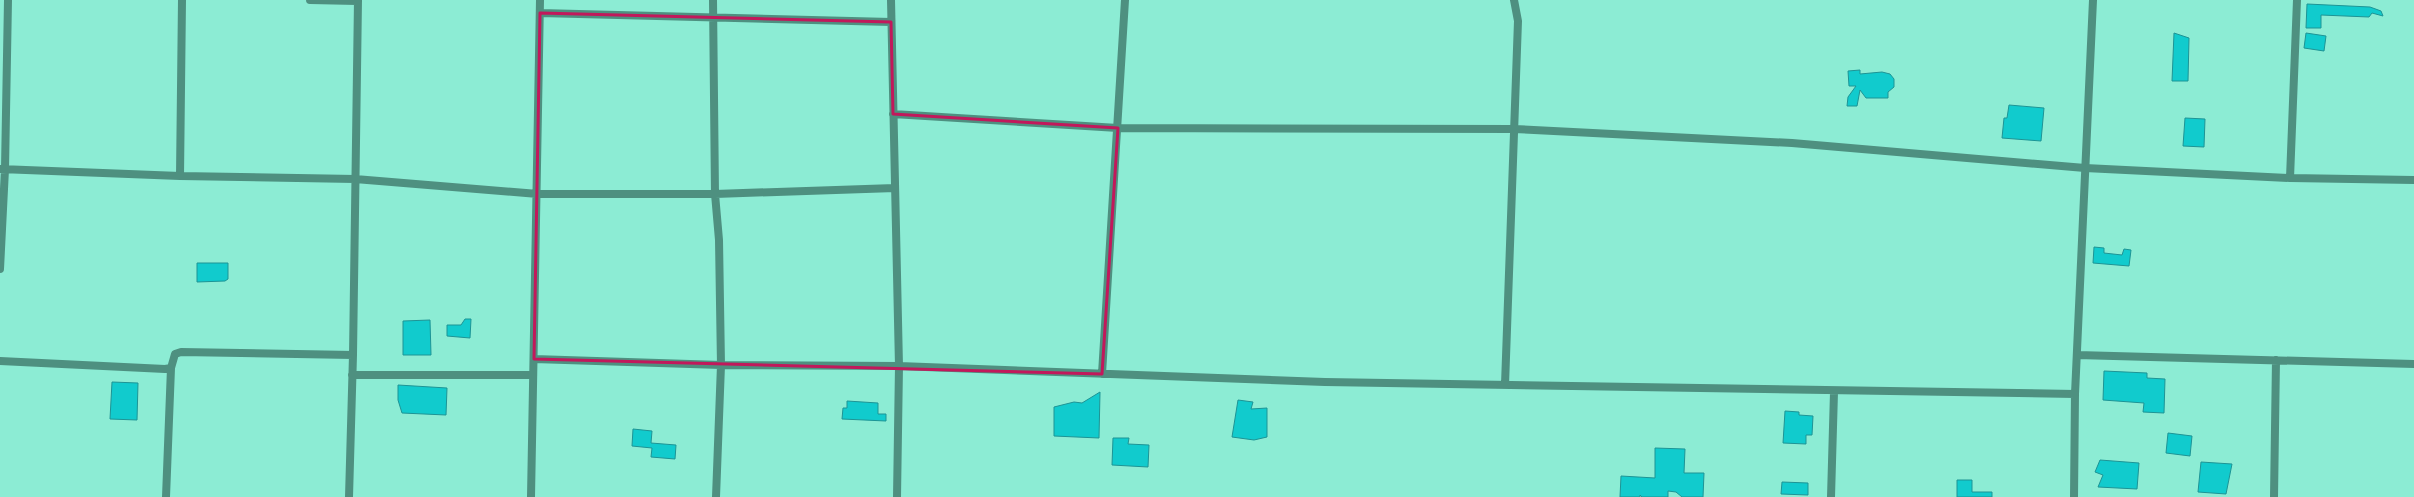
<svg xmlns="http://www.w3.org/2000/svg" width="2414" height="497" font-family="'Libre Baskerville',serif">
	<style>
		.building { fill: #11cbcd; stroke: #1d9495 }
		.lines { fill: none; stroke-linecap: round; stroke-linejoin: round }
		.street { stroke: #4e9080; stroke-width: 8 }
		.marked { fill: none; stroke: #c2185b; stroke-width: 3; stroke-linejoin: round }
	</style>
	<rect width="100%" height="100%" fill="#8cecd4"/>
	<path class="building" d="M2307,4L2370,7L2381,11L2383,16L2372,13L2369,17L2321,15V28H2306Z
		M2174,33L2189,38L2188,81H2172Z
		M2306,33L2326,36L2324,51L2304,48Z
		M1860,70V74L1882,72L1890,74L1894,79V87L1888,92V98H1866L1860,90L1857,106H1847L1848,97L1856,86H1849L1848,71Z
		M2009,105L2044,108L2041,141L2002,138L2004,118H2007Z
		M2185,118L2205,119L2204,147L2183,146Z
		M2094,247L2104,248V253L2122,255L2124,249L2131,250L2129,266L2093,263Z
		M197,263H228V279L225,281L197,282Z
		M465,319H471L470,338L447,336V325H461Z
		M430,320L431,355H403V321Z
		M2104,371L2147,373V378L2165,379L2164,413L2143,412L2144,403L2103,400Z
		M112,382L138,383L137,420L110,419Z
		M398,385L447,388L446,415L402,413L398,400Z
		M1100,392L1099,438L1054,436V407L1074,402L1082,403Z
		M1238,400L1253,402L1251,409L1267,408V437L1254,440L1232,437Z
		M847,401L878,403V414H886V421L842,419L843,408H847Z
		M1785,411L1799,412V415L1813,416L1812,435H1806V444L1783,443Z
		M633,429L652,431L651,443L676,445L675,459L651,457L652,448L632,446Z
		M2168,433L2192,436L2190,456L2166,453Z
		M1113,438H1129L1128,444L1149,445L1148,467L1112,465Z
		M1655,448L1685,449L1684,473H1704L1703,497H1682L1676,492L1668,491V497H1642L1640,495V497H1620L1621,476L1655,478Z
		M2100,460L2139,463L2137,489L2098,487L2103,475L2095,472Z
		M2201,462L2232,464L2226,494L2198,492Z
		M1957,480H1972V492H1992V497H1957Z
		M1782,482L1808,483V495L1781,494Z"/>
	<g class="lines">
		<path class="street" d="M310,0L357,1
			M713,0L715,194L719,240L721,365L716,497
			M891,0L899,366L897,497
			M540,13L891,22
			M893,114L1118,128L1514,129L1792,143L2085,168L2290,178L2414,180
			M0,169L180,176L355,179L538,194H715L895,188
			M180,176L182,0
			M2290,178L2297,0
			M0,269L5,169L8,0
			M2077,355L2414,364
			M534,359L721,365L899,366L1325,382L2075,394
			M0,361L165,369L171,368L175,354L181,352L353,355
			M1102,374L1125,0
			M352,375H533
			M1505,385L1518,21L1514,0
			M166,497L171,368
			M349,497L353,355L358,0
			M531,497L540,0
			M1831,497L1834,392
			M2074,497L2075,394L2093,0
			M2274,497L2276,360"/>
	</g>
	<path class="marked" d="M540,13L891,22L893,114L1118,128L1102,374L534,359Z"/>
</svg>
